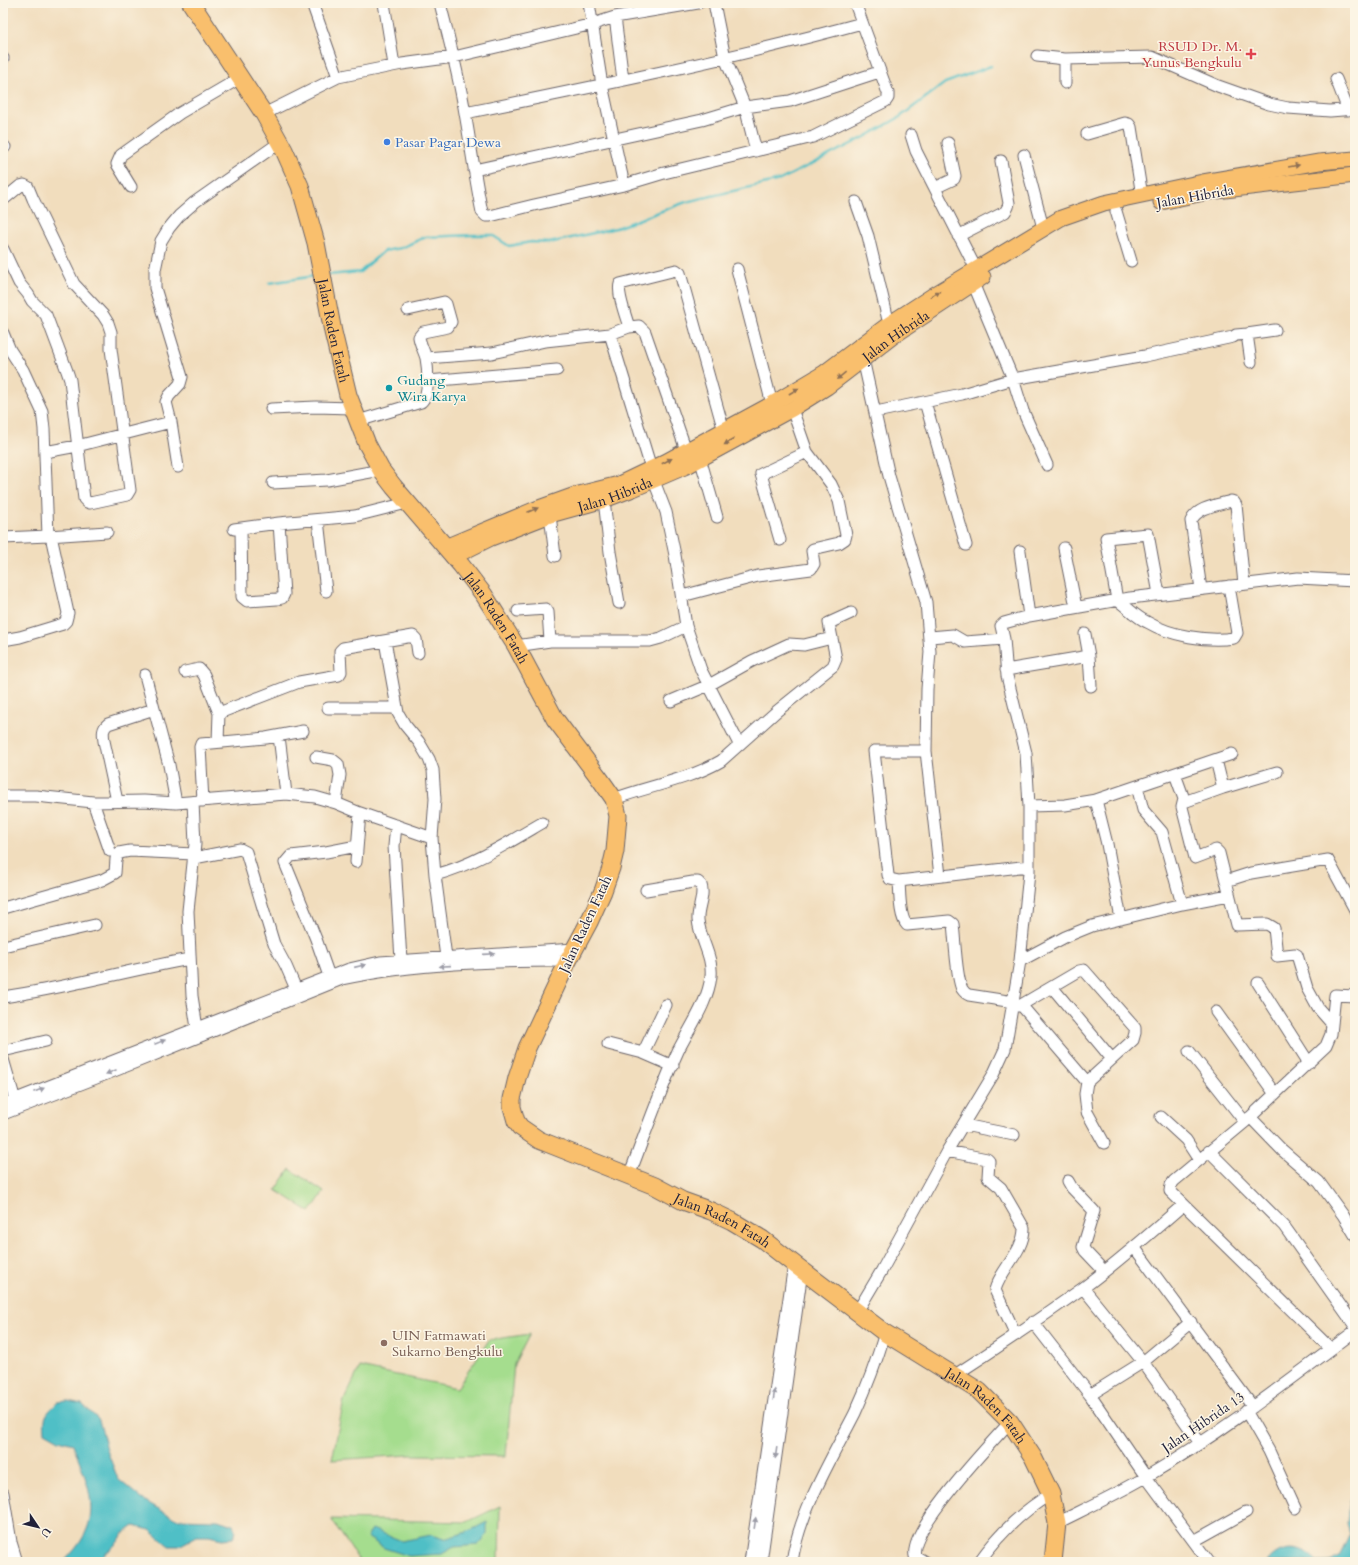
<svg xmlns="http://www.w3.org/2000/svg" width="1358" height="1565" font-family="Cardo,serif">
	<style>
		.green { fill: #a5dd8e; stroke: #648064 }
		.water { fill: #50bfc6; stroke: #397080 }
		.lines { fill: none; stroke-linecap: round; stroke-linejoin: round }
		.stream { stroke: #50bfc6; stroke-width: 2.5 }
		.minor-casing { stroke: #6a6368; stroke-width: 13 }
		.major-casing { stroke: #6a6368; stroke-width: 17 }
		.highway-casing { stroke: #6a6368; stroke-width: 19 }
		.minor { stroke: #fff; stroke-width: 11 }
		.major { stroke: #f9bf6d; stroke-width: 15 }
		.highway { stroke: #f9bf6d; stroke-width: 17 }
		.oneway { fill: #8e7054 }
		.oneway2 { fill: #9c9ca7 }
		.health-dot { fill: #e0444e; stroke: #fcf5e5; stroke-width: 1.5 }
		.shop-dot { fill: #3f7fe0; stroke: #fcf5e5; stroke-width: 1.5 }
		.culture-dot { fill: #0f9aa8; stroke: #fcf5e5; stroke-width: 1.5 }
		.education-dot { fill: #8d6e63; stroke: #fcf5e5; stroke-width: 1.5 }
		.labels { text-anchor: middle; stroke-width: 3; stroke-linejoin: round; paint-order: stroke }
		.health-label { font-size: 14px; fill: #be3a42; stroke: #fcf5e5; text-anchor: end }
		.shop-label { font-size: 14px; fill: #366cbe; stroke: #fcf5e5; text-anchor: start }
		.street-label { font-size: 14px; fill: #22223b; stroke: #fcf5e5 }
		.culture-label { font-size: 14px; fill: #0d838f; stroke: #fcf5e5; text-anchor: start }
		.education-label { font-size: 14px; fill: #785e54; stroke: #fcf5e5; text-anchor: start }
	</style>
	<rect width="100%" height="100%" fill="#fcf5e5"/>
	<filter id="ink" filterUnits="userSpaceOnUse"><feTurbulence type="fractalNoise" baseFrequency=".025" numOctaves="2"/><feDisplacementMap in="SourceGraphic" scale="8" xChannelSelector="R" yChannelSelector="G"/><feConvolveMatrix kernelMatrix="1 2 1 2 8 2 1 2 1" color-interpolation-filters="sRGB"/></filter>
	<filter id="wash" filterUnits="userSpaceOnUse"><feTurbulence type="fractalNoise" baseFrequency=".012" numOctaves="4" result="noise"/><feDisplacementMap in="SourceGraphic" scale="16" xChannelSelector="R" yChannelSelector="G"/><feGaussianBlur stdDeviation="0.9" result="paint"/><feColorMatrix in="noise" values="0 0 0 0 0 0 0 0 0 0 0 0 0 0 0 0 0 1.4 0 .05"/><feComposite in="paint" operator="in"/></filter>
	<g filter="url(#wash)">
		<rect width="100%" height="100%" fill="#f1ddbd"/>
		<path class="green" d="M290,1169L324,1192L310,1212L276,1190Z
			M530,1334L514,1364L506,1456L410,1455L332,1460L344,1400L360,1367L457,1388L489,1340Z
			M500,1506L499,1562H360L331,1519L467,1522Z"/>
		<path class="water" d="M68,1401L82,1404L99,1420L108,1453L118,1479L142,1499L176,1519L218,1520L233,1525L236,1532L233,1538L222,1539L209,1536H197L179,1546H169L150,1530L134,1526L123,1534L118,1542L97,1562H63C106,1521 91,1493 73,1444L59,1440L45,1432C43,1415 47,1413 58,1402Z
			M1355,1497V1562H1267C1281,1544 1302,1546 1317,1561H1331L1341,1555L1350,1536L1347,1523L1348,1509L1351,1498Z
			M487,1522V1535L478,1545L454,1547L442,1554L409,1556L384,1548L367,1537L372,1529L402,1541L431,1535L444,1539L467,1532Z"/>
		<g class="lines">
			<path class="stream" d="M328,275L360,272L384,251L401,248L425,237L473,235H492L509,246L531,242L549,243L616,228L686,202L780,180L865,137L900,117L945,83L991,66
				M269,283L315,276"/>
		</g>
	</g>
	<g filter="url(#ink)">
		<g class="lines">
			<defs>
				<path id="minor" d="M384,3L394,65
					M440,3C449,39 459,76 465,113C471,146 475,179 482,212L486,216H490L534,205L624,185L664,173L813,137L886,101L888,98V93L855,3
					M589,3L602,85L624,185
					M714,3L725,58L745,107L756,151
					M615,17L623,80
					M1037,56L1065,59L1152,57L1218,86L1269,104L1288,108L1330,111L1355,109
					M3,59V58
					M1065,59V83
					M338,77L402,64L454,57L593,24L615,17L698,3
					M1336,79L1348,110
					M465,113C598,86 731,59 862,23
					M264,114L338,77L312,3
					M1087,134L1125,123L1129,124L1131,127L1142,196
					M911,135L916,151L976,269
					M3,145L5,147
					M1024,155L1043,228
					M474,170L702,120L745,107L790,101L879,72
					M131,187L117,164L121,155L180,113L240,78
					M935,188L954,179L955,176L948,143
					M3,200L20,186L24,185L28,187L33,199L74,284L103,315L108,323L111,332V349L130,490L127,495L90,503L87,502L84,499L70,380L67,371L46,315L32,301L28,294L19,283L3,249
					M856,202L868,236L889,324
					M1116,211L1131,261
					M958,236L1005,212L1008,207L1009,203L1001,161
					M737,269L772,404
					M973,283L1013,379L1023,411L1047,465
					M629,327L639,326L645,332L686,450
					M3,333L10,350L23,370L42,411L44,429L48,536L3,538
					M610,334L651,468L654,481L666,512L675,555L686,626L701,670L739,744
					M1247,334L1275,330
					M426,358L492,353L545,341L610,334L629,327C626,317 617,293 620,284L676,270L680,273L724,431
					M863,359L889,476L926,602L930,652L927,689L926,751L940,876
					M428,381L557,370
					M925,402L966,545
					M271,409L316,407L352,408
					M876,412L962,394L1013,379L1145,356L1233,337L1236,335L1247,334L1251,362
					M358,421L421,402C430,395 428,369 426,358C424,351 420,344 419,337L423,332L448,327L451,322L446,304L444,302L408,310
					M45,452L77,446L171,422
					M700,458L717,517
					M178,467L171,422L166,402L169,396L180,384L182,377L155,288V270L161,241L169,228L179,216L195,202L279,143
					M273,483L327,480L381,470
					M604,500L610,552L619,603
					M550,515L555,556
					M318,520L326,591
					M241,528L242,597L247,601L277,599L282,598L284,594L279,523
					M234,529L279,523L355,516L407,503
					M48,536L107,532
					M780,540L761,474L807,452
					M1064,548L1076,607
					M1020,551L1029,616
					M1201,589L1191,521C1197,507 1218,505 1231,501L1234,502L1236,505L1244,584
					M1159,594L1148,534L1106,538L1117,600C1127,607 1136,617 1147,622C1171,636 1207,642 1234,638L1237,633L1229,586
					M682,596L758,576L811,569L814,564L812,551L813,549L839,543L845,539L846,535L839,501L831,484L807,452L792,409
					M518,611L546,609L548,612L550,641
					M1085,634L1089,656L1091,686
					M930,637L953,635L965,642L1004,639
					M3,640L20,637L63,624L66,621L68,613L51,536
					M385,641L398,713L405,725L419,742L429,759L433,770L435,799L432,838
					M516,646L550,641H650L661,638L686,626
					M1006,670L1089,656
					M185,672L199,669L204,675L219,713L218,742
					M145,675L169,765L176,803
					M671,701L709,685L752,661L789,644L804,645L832,638
					M328,708H396
					M219,713L299,682L339,675L341,672L340,651L343,648L413,636L416,639L418,653
					M279,736L286,794
					M926,751H874L888,875L890,879L899,881L1029,866
					M316,757L333,760L338,764L340,775L336,803
					M1216,760L1223,788
					M1175,774L1184,799L1182,807L1195,858L1216,850L1219,853L1237,925L1267,924L1274,928L1277,956L1295,954L1297,955L1307,988L1318,1008L1332,1024
					M1137,786L1143,810L1162,832L1182,904
					M3,796H36L93,802L144,801L176,803L286,794L315,797L336,803L360,813L432,838L435,875
					M614,799C649,786 688,780 721,761L777,711L833,666L836,659L829,623L851,613
					M1096,800L1107,844L1121,919
					M117,801L104,741C103,734 102,729 108,724L154,709
					M203,801L200,747L201,744L266,738L303,731
					M93,802L110,851
					M193,802L195,844L188,911L192,996L197,1028
					M1184,802L1223,788L1277,772
					M1029,806L1065,805L1096,800L1232,754
					M396,825L394,846L401,960
					M194,858L240,849L246,852L274,944L286,966L296,989
					M356,862L360,813
					M899,881C900,892 899,917 907,925L949,921L953,924C955,939 956,977 962,989C964,992 966,994 969,995L1014,1002
					M1226,881L1251,873L1328,860L1355,910
					M3,908L102,880L115,873L116,859L119,853L130,851L194,854
					M3,946L95,925
					M446,957L435,875C473,865 508,843 542,823
					M1020,961L1065,937L1092,926L1182,904L1229,895
					M329,976L316,939L285,863L291,856L326,852L357,846
					M1258,983L1309,1063
					M1052,987L1112,1059
					M3,997C66,988 128,970 190,959
					M666,1005L643,1053L673,1066
					M1021,1005L1087,1082
					M1013,1007L1021,1005L1079,971L1084,970L1135,1028V1033L1133,1040L1087,1082L1085,1094L1087,1112L1104,1143
					M1216,1012L1275,1094
					M608,1044L643,1053
					M3,1051L46,1041
					M1189,1051L1245,1122L1326,1046L1331,1034L1335,995L1355,996
					M3,1059L15,1100L18,1105
					M3,1104L349,969L380,962L574,949
					M3,1114L109,1073L342,979C415,963 494,961 568,961
					M1161,1117L1186,1140L1199,1160
					M1250,1117L1282,1150L1319,1182L1343,1215L1355,1235
					M1245,1122L1174,1181L1171,1185L1170,1191L1331,1349
					M964,1125L1014,1135
					M947,1151L987,1159L989,1161L988,1177L1001,1188L1024,1228C1024,1252 1001,1268 995,1290L1016,1335
					M1209,1151L1284,1226L1355,1326
					M629,1176C645,1134 660,1091 678,1051C690,1027 708,1003 711,976C713,956 700,940 698,920C697,909 705,896 701,885L698,882H693L646,890
					M1068,1181L1072,1188L1094,1211L1083,1247L1085,1251L1104,1271
					M1134,1247L1253,1407
					M1083,1288L1143,1362L1191,1322
					M857,1312L882,1270L947,1151L993,1075L1005,1049L1020,961L1029,873V806L1026,753L1007,676L1004,639L1001,626L1004,623L1029,616L1130,598L1298,578L1355,581
					M1033,1322L1090,1395L1146,1477L1209,1562
					M955,1375C998,1347 1041,1318 1083,1288C1118,1262 1151,1233 1183,1205
					M1090,1395L1143,1362L1200,1443
					M1246,1411L1269,1451L1295,1508
					M3,1493L11,1542L17,1562
					M1057,1523C1087,1508 1117,1494 1146,1477C1220,1434 1287,1382 1355,1331
					M1194,1541L1246,1512
					M3,1546L6,1562
					M750,1562L794,1264
					M761,1562L802,1271
					M792,1562C799,1512 832,1458 855,1413C867,1387 877,1360 885,1333
					M925,1562L915,1556C908,1530 991,1443 1010,1422
					M979,1562C999,1534 1022,1511 1051,1494"/>
				<g id="major">
					<path d="M1161,202L1208,192L1355,175"/>
					<path d="M445,547L536,509L575,495L619,484L665,462L772,404L824,373L889,324L932,296L1061,218L1104,203L1203,182L1319,162L1355,159"/>
					<path id="s1" d="M453,557L491,538L550,515L604,500L633,489L689,465L792,409L827,387L892,337L983,277"/>
				</g>
				<g id="highway">
					<path id="s2" d="M191,3L264,114L284,150L300,186L316,243L333,332L348,395L367,444L381,470L394,487L461,565L484,595L516,646L555,719L600,779L614,799L618,816L615,851L611,868L603,891L589,922L568,961L527,1048L517,1078L512,1099V1107L516,1121L520,1127L539,1140L655,1186L683,1201L711,1211L732,1221L762,1239L794,1264L885,1333L979,1391L1010,1422L1033,1457L1051,1494L1057,1523L1053,1562"/>
				</g>
			</defs>
			<use href="#minor" class="minor-casing"/>
			<use href="#major" class="major-casing"/>
			<use href="#highway" class="highway-casing"/>
			<use href="#minor" class="minor"/>
			<use href="#major" class="major"/>
			<use href="#highway" class="highway"/>
		</g>
		<defs><path id="oneway-solid" d="M-6-.8H1V-3.2L6.5 0L1 3.2V.8H-6Z"/></defs>
		<g class="oneway">
			<use href="#oneway-solid" transform="translate(1294 166) rotate(-10)"/>
			<use href="#oneway-solid" transform="translate(935 294) rotate(-31)"/>
			<use href="#oneway-solid" transform="translate(841 376) rotate(141)"/>
			<use href="#oneway-solid" transform="translate(794 391) rotate(-30)"/>
			<use href="#oneway-solid" transform="translate(729 442) rotate(150)"/>
			<use href="#oneway-solid" transform="translate(667 461) rotate(-28)"/>
			<use href="#oneway-solid" transform="translate(533 510) rotate(-22)"/>
		</g>
		<g class="oneway2">
			<use href="#oneway-solid" transform="translate(489 954) rotate(-4)"/>
			<use href="#oneway-solid" transform="translate(360 966) rotate(-13)"/>
			<use href="#oneway-solid" transform="translate(445 966) rotate(176)"/>
			<use href="#oneway-solid" transform="translate(160 1042) rotate(-22)"/>
			<use href="#oneway-solid" transform="translate(111 1072) rotate(158)"/>
			<use href="#oneway-solid" transform="translate(39 1090) rotate(-21)"/>
			<use href="#oneway-solid" transform="translate(774 1395) rotate(-82)"/>
			<use href="#oneway-solid" transform="translate(776 1453) rotate(98)"/>
			<use href="#oneway-solid" transform="translate(755 1523) rotate(-82)"/>
		</g>
	</g>
	<path class="health-dot" d="M1249 48h4v4h4v4h-4v4h-4v-4h-4v-4h4z"/>
	<circle class="shop-dot" cx="387" cy="142" r="4"/>
	<circle class="culture-dot" cx="389" cy="388" r="4"/>
	<circle class="education-dot" cx="384" cy="1343" r="4"/>
	<g class="labels">
		<g class="health-label">
			<text x="1242" y="51">RSUD Dr. M.<tspan x="1242" dy="16">Yunus Bengkulu</tspan></text>
		</g>
		<g class="shop-label">
			<text x="395" y="147">Pasar Pagar Dewa</text>
		</g>
		<g class="street-label">
			<text transform="translate(1195 196) rotate(-10)" y="5">Jalan Hibrida</text>
			<text dy="5" stroke="none"><textPath href="#s2" startOffset="362">Jalan Raden Fatah</textPath></text>
			<text dy="5" stroke="none"><textPath href="#s1" startOffset="498">Jalan Hibrida</textPath></text>
			<text dy="5" stroke="none"><textPath href="#s1" startOffset="174">Jalan Hibrida</textPath></text>
			<text dy="5" stroke="none"><textPath href="#s2" startOffset="698">Jalan Raden Fatah</textPath></text>
			<text transform="translate(585 924) rotate(-65)" y="5">Jalan Raden Fatah</text>
			<text dy="5" stroke="none"><textPath href="#s2" startOffset="1490">Jalan Raden Fatah</textPath></text>
			<text dy="5" stroke="none"><textPath href="#s2" startOffset="1814">Jalan Raden Fatah</textPath></text>
			<text transform="translate(1203 1422) rotate(-34)" y="5">Jalan Hibrida 13</text>
		</g>
		<g class="culture-label">
			<text x="397" y="385">Gudang<tspan x="397" dy="16">Wira Karya</tspan></text>
		</g>
		<g class="education-label">
			<text x="392" y="1340">UIN Fatmawati<tspan x="392" dy="16">Sukarno Bengkulu</tspan></text>
		</g>
	</g>
	<rect width="1358" height="1565" fill="none" stroke="#fcf5e5" stroke-width="16"/>
	<g transform="translate(38 1527) rotate(125)" stroke="#fcf5e5" stroke-width="3" paint-order="stroke">
	<path d="M0-3L7 15L0 10L-7 15Z" fill="#22223b"/>
	<text y="-6" font-size="11" font-weight="bold" text-anchor="middle" fill="#22223b">U</text>
	</g>
</svg>
